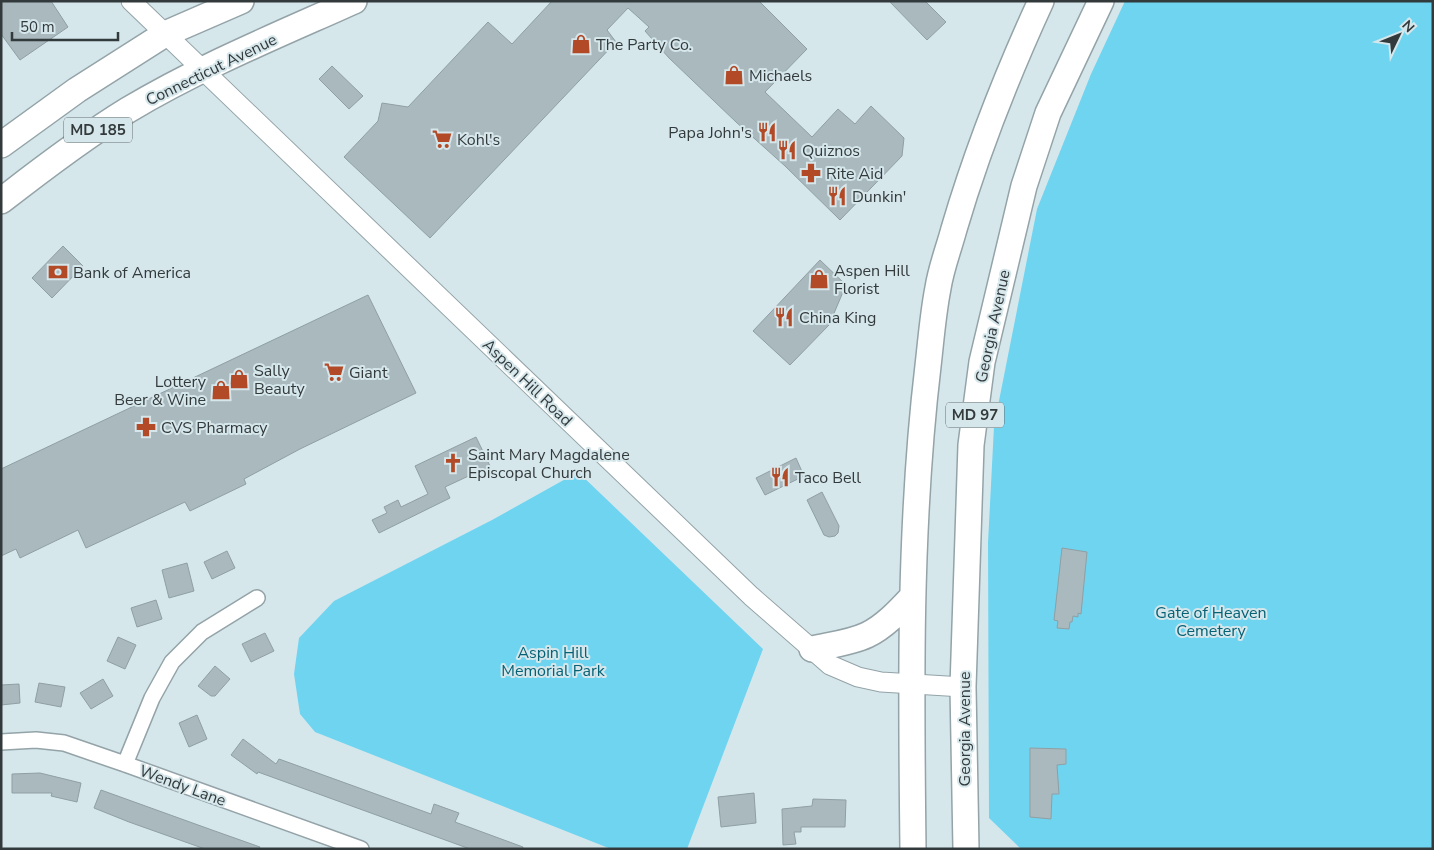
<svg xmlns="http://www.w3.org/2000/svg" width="1434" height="850" font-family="'Nunito Sans',sans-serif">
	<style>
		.green { fill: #6fd4f0 }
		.building { fill: #a9b9be; stroke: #8f9fa4 }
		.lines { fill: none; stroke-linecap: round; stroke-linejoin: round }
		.minor-casing { stroke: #93a3a8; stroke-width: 18 }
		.tertiary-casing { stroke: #93a3a8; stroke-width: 21 }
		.primary-casing { stroke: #93a3a8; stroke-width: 28 }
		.minor { stroke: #fff; stroke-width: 15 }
		.tertiary { stroke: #fff; stroke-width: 19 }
		.primary { stroke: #fff; stroke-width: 25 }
		.labels { text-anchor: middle; stroke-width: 4; stroke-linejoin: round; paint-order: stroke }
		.shield { fill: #d6e7ec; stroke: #646e71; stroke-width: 1 }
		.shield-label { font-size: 15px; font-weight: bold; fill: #333a3c }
		.poi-label { font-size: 16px; fill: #333a3c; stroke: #d6e7ec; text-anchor: start }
		.street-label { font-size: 16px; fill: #333a3c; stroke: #d6e7ec }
		.park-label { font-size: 16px; fill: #056174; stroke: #d6e7ec }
	</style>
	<rect width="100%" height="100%" fill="#d6e7ec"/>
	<path class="green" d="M1125,1H1433V849H1021L989,818L988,543L994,426L1037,209L1091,74Z
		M578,472L763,649L687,849H611L315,732L300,714L294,674L299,638L334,601L492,520Z"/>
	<path class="building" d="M1,1H51L68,27L20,60L1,34Z
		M552,1H759L807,49L765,92L812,137L838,109L855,124L871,106L904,138L902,156L840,220L785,166L736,122L669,58L645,31L649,27L628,8L607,30L616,42L430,238L344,157L378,121L382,103L408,107L488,22L512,44Z
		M889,1H925L946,22L927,40Z
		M332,66L363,96L349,109L319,79Z
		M63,246L83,266L52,298L32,278Z
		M820,260L846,285L829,325L790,365L753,331Z
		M368,295L416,393L300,449L244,479L246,484L190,511L185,502L86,548L78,530L20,558L16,549L1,556V469Z
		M476,437L490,466L445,487L450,498L379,533L372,520L387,513L384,507L398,500L401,507L428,494L415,466Z
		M796,458L804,476L765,495L756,478Z
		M822,492L839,526L838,533L835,536L829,537L824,535L807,500Z
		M1062,548L1087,552L1081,614L1078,613V617L1073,616L1072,622H1070L1069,629L1057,628L1058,621L1054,620Z
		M227,551L235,568L212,579L204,562Z
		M187,563L194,591L169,598L162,570Z
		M156,600L162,619L137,627L131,608Z
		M265,633L274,651L251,662L242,644Z
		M118,637L136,645L125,669L107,661Z
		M215,666L230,679L215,696H211L198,686Z
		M103,679L113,696L91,709L80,693Z
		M39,683L65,687L61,707L35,702Z
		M19,684L20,703L1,705V685Z
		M197,715L207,739L189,747L179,723Z
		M243,739L276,764L279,759L431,814L434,804L459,813L455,822L523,847V849H470L258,772L257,774L231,755Z
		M1030,748L1066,749V764L1057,765L1059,794H1052L1051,819L1030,817Z
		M40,773L81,783L77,802L51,796L52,793H12V774Z
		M101,790L212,830L260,847L259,849H205L129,822L94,808Z
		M754,793L756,823L721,827L718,797Z
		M813,799L846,800L845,827H801V832H794L796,844L783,845L782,809L812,806Z"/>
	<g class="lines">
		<defs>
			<path id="minor" d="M1,742L36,740L64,743L125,764L361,849
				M125,764L152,698L172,662L202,632L257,598"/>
			<path id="tertiary" d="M131,1L751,596L830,665L858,677L881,682L963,687"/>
			<path id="primary" d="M1,145L77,90L165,34L241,1
				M1,201C42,169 84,137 128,110C200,67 278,35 354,1
				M812,649C830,645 850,643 867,635C884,627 899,611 912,597
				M913,849C911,688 909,526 928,366C931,340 933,313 938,288C941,268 949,248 954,229C977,151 1007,75 1041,1
				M966,849L963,687L971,445L982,362L1024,186L1048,113L1101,1"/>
		</defs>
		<use href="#minor" class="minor-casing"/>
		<use href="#tertiary" class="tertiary-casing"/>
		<use href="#primary" class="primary-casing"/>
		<use href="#minor" class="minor"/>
		<use href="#tertiary" class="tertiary"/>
		<use href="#primary" class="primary"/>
	</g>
	<defs>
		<symbol id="shop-bare" viewBox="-9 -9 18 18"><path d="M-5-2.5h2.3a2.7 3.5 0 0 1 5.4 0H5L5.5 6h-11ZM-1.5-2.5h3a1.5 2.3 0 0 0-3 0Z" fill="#b24a27" stroke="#d6e7ec" stroke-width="2.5" paint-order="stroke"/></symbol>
		<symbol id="restaurant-bare" viewBox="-9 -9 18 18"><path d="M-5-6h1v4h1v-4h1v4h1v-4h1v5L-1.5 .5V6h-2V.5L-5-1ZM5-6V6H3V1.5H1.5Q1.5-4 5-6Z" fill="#b24a27" stroke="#d6e7ec" stroke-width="2.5" paint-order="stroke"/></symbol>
		<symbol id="supermarket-bare" viewBox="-9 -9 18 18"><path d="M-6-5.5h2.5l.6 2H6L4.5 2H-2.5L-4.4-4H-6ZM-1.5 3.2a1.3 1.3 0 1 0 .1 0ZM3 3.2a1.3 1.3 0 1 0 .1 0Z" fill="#b24a27" stroke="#d6e7ec" stroke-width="2.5" paint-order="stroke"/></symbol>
		<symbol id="pharmacy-bare" viewBox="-9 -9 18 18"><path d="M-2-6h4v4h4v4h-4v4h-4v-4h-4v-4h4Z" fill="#b24a27" stroke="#d6e7ec" stroke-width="2.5" paint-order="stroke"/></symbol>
		<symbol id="bank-bare" viewBox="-9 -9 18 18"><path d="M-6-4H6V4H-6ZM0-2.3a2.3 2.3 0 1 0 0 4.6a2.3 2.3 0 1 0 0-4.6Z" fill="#b24a27" stroke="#d6e7ec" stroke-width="2.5" paint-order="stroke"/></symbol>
		<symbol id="church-bare" viewBox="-9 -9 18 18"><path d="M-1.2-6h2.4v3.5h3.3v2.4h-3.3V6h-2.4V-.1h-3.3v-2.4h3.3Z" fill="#b24a27" stroke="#d6e7ec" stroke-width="2.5" paint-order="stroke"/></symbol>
	</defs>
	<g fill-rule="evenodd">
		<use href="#shop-bare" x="567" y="30" width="28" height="28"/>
		<use href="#shop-bare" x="720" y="61" width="28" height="28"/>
		<use href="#restaurant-bare" x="753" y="118" width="28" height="28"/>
		<use href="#supermarket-bare" x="428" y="125" width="28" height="28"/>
		<use href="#restaurant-bare" x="773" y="136" width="28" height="28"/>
		<use href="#pharmacy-bare" x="797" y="159" width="28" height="28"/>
		<use href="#restaurant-bare" x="823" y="182" width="28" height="28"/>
		<use href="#bank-bare" x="44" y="258" width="28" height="28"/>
		<use href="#shop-bare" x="805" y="265" width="28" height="28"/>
		<use href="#restaurant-bare" x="770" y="303" width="28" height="28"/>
		<use href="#supermarket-bare" x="320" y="358" width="28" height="28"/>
		<use href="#shop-bare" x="225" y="365" width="28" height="28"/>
		<use href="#shop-bare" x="207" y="376" width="28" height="28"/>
		<use href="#pharmacy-bare" x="132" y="413" width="28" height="28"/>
		<use href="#church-bare" x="439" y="449" width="28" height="28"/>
		<use href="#restaurant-bare" x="766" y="463" width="28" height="28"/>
	</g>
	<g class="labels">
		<g class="shield">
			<rect x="64" y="117.5" width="68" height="25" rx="4"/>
			<rect x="946" y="402.5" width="58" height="25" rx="4"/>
		</g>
		<g class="shield-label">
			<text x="98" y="135">MD 185</text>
			<text x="975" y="420">MD 97</text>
		</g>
		<g class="poi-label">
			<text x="596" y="50">The Party Co.</text>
			<text x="749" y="81">Michaels</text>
			<text x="752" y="138" text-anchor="end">Papa John's</text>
			<text x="457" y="145">Kohl's</text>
			<text x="802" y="156">Quiznos</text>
			<text x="826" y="179">Rite Aid</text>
			<text x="852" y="202">Dunkin'</text>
			<text x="834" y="276">Aspen Hill<tspan x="834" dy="18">Florist</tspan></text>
			<text x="73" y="278">Bank of America</text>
			<text x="799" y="323">China King</text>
			<text x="254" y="376">Sally<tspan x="254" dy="18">Beauty</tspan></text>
			<text x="349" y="378">Giant</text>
			<text x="206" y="387" text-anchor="end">Lottery<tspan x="206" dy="18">Beer &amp; Wine</tspan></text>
			<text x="161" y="433">CVS Pharmacy</text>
			<text x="468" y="460">Saint Mary Magdalene<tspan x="468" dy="18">Episcopal Church</tspan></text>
			<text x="795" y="483">Taco Bell</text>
		</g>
		<g class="street-label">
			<text transform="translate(211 69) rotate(-26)" y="6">Connecticut Avenue</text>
			<text transform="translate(992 326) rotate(-78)" y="6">Georgia Avenue</text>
			<text transform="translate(528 382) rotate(44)" y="6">Aspen Hill Road</text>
			<text transform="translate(964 729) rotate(-90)" y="6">Georgia Avenue</text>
			<text transform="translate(183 785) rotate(20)" y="6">Wendy Lane</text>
		</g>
		<g class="park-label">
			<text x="1211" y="618">Gate of Heaven<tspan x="1211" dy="18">Cemetery</tspan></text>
			<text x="553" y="658">Aspin Hill<tspan x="553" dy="18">Memorial Park</tspan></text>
		</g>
	</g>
	<rect width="1434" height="850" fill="none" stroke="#333a3c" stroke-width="5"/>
	<g transform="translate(1399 35) rotate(47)" stroke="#d6e7ec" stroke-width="4" paint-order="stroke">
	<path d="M0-4L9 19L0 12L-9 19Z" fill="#333a3c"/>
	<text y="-8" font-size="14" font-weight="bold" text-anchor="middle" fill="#333a3c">N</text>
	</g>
	<path d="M12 32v8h106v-8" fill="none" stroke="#333a3c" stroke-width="2.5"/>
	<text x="20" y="32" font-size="15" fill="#333a3c" stroke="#d6e7ec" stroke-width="4" paint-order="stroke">50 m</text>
</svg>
